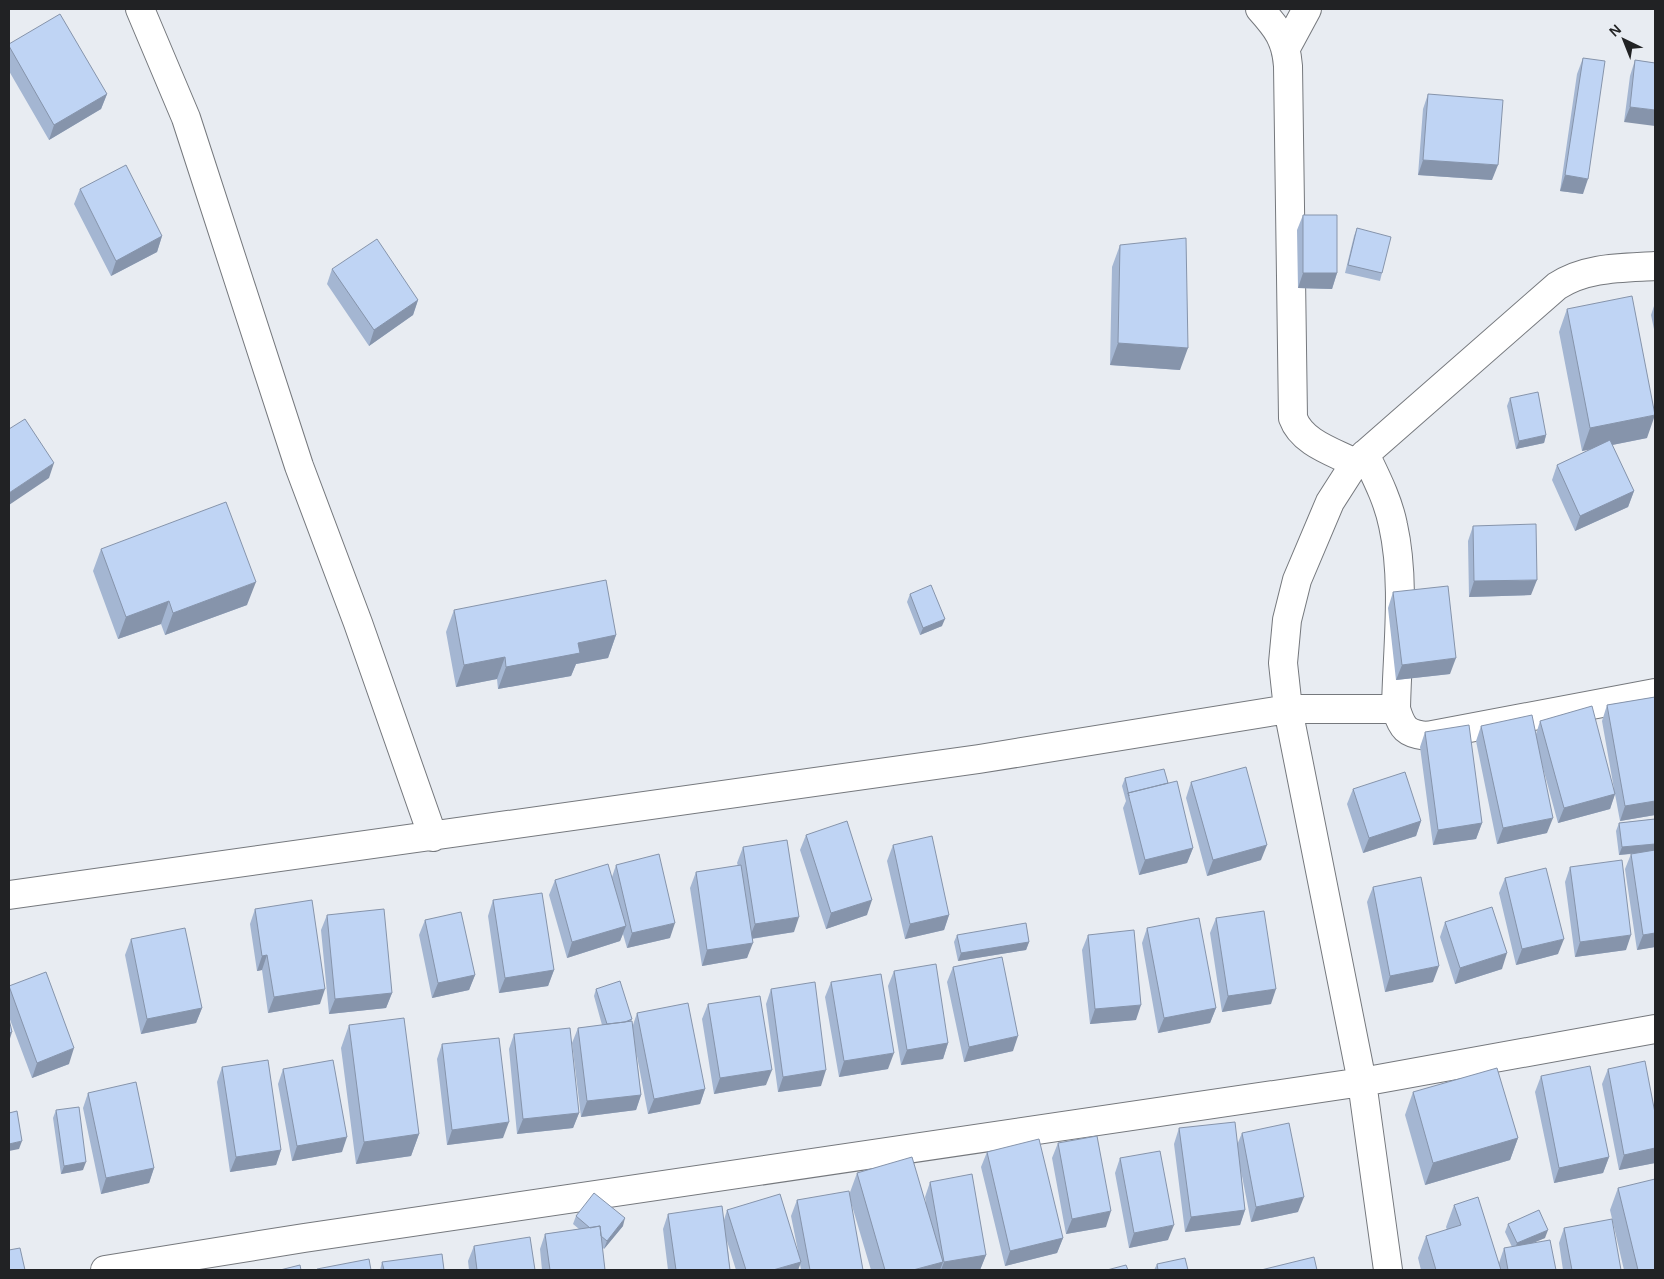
<svg xmlns="http://www.w3.org/2000/svg" width="1664" height="1279" font-family="Arial,sans-serif">
	<style>
		.lines { fill: none; stroke-linecap: round; stroke-linejoin: round }
		.minor-casing { stroke: #75787d; stroke-width: 30 }
		.minor { stroke: #fff; stroke-width: 28 }
		.wall { fill: #a4b6d2 }
		.shaded-wall { fill: #8694ab }
		.building { fill: #bfd4f4; stroke: #8694ab }
	</style>
	<rect width="100%" height="100%" fill="#e8ecf2"/>
	<g class="lines">
		<defs>
			<path id="minor" d="M140,9L186,118L299,466L358,623L433,837
				M1260,9C1277,28 1286,39 1288,66L1293,418C1302,443 1334,452 1355,463
				M1287,46L1307,9
				M1365,454C1376,477 1388,500 1393,525C1406,583 1397,650 1396,709C1402,728 1406,734 1427,736L1655,693
				M9,895L979,759L1288,709L1283,663L1287,620L1297,580L1330,502L1355,463L1557,286C1586,267 1621,268 1655,266
				M105,1270L304,1238L1362,1082L1655,1029
				M1388,1270L1362,1082L1288,709H1396"/>
		</defs>
		<use href="#minor" class="minor-casing"/>
		<use href="#minor" class="minor"/>
	</g>
	<path class="wall" d="M9,44L107,94L101,109L49,140L9,71Z
		M1583,58V194L1560,191L1577,74Z
		M1635,60L1655,63L1624,122L1630,76Z
		M1428,94L1492,180L1418,175L1423,109Z
		M80,189L162,236L157,252L111,276L74,204Z
		M1303,215L1337,273L1332,289L1298,288L1297,230Z
		M1357,228L1382,273L1380,281L1345,273L1354,236Z
		M1120,245L1180,370L1110,365L1112,267Z
		M332,269L418,300L413,315L369,346L327,284Z
		M1655,303V334L1651,315Z
		M1567,309L1647,438L1612,445L1634,491L1628,507L1575,531L1552,480L1557,465L1592,449L1582,451L1559,332Z
		M1510,398L1546,435L1544,443L1516,449L1507,406Z
		M1473,526L1531,595L1469,597L1468,541Z
		M101,549L247,605L165,635L161,624L118,639L93,571Z
		M1393,592L1450,674L1396,680L1388,608Z
		M910,594L942,626L920,635L907,602Z
		M454,610L616,635L608,658L576,664L571,676L498,689L497,679L456,687L446,632Z
		M1655,697V815L1620,821L1615,794L1610,809L1558,823L1540,757L1547,833L1497,844L1476,741L1481,726L1536,734L1540,721L1614,789L1602,721L1607,705Z
		M1425,732L1482,823L1476,839L1433,845L1420,747Z
		M1125,778L1168,783L1193,848L1187,863L1139,875L1123,808L1126,801L1122,786Z
		M1191,782L1261,860L1207,876L1186,798Z
		M1353,789L1421,821L1416,836L1363,853L1347,804Z
		M1655,819V947L1637,950L1625,869L1631,854L1619,855L1616,831L1619,823Z
		M806,835L867,915L826,929L800,850Z
		M893,845L949,915L944,930L905,939L887,861Z
		M743,847L794,932L752,939L747,958L702,966L690,888L696,872L738,866L737,863Z
		M616,865L670,938L627,948L623,934L620,941L567,958L549,895L555,880L612,877Z
		M1570,867L1626,950L1575,957L1565,882Z
		M1505,878L1558,954L1516,965L1499,893Z
		M1373,887L1433,982L1385,992L1367,902Z
		M493,900L554,970L548,986L499,993L488,916Z
		M255,909L320,1004L268,1013L262,970L257,971L250,924Z
		M327,915L392,993L386,1008L329,1014L321,930Z
		M1216,918L1271,1004L1222,1012L1210,933Z
		M425,920L475,975L469,990L432,998L419,935Z
		M1445,922L1502,969L1455,984L1440,937Z
		M1147,928L1216,1008L1210,1023L1158,1033L1142,943Z
		M957,935L1029,942L1026,950L958,961L954,942Z
		M1088,935L1136,1020L1090,1024L1082,950Z
		M131,939L202,1008L196,1023L141,1034L125,955Z
		M953,967L1013,1051L964,1062L947,982Z
		M894,971L948,1043L943,1059L901,1065L888,986Z
		M831,982L888,1069L839,1077L825,997Z
		M9,986L69,1064L32,1078L9,1017Z
		M596,989L632,1019L631,1021L633,1025L637,1013L705,1089L700,1104L648,1114L636,1051L641,1095L636,1110L581,1117L572,1043L578,1028L602,1025L594,996Z
		M771,989L821,1086L778,1092L766,1004Z
		M708,1004L766,1085L714,1094L702,1019Z
		M349,1025L419,1134L411,1156L356,1164L341,1048Z
		M514,1034L579,1113L573,1128L517,1134L509,1049Z
		M442,1044L503,1138L447,1145L437,1059Z
		M222,1067L281,1150L276,1165L230,1172L217,1082Z
		M283,1069L342,1152L292,1161L278,1084Z
		M1608,1069L1655,1113V1163L1619,1170L1602,1084Z
		M1541,1076L1609,1157L1603,1173L1554,1183L1535,1092Z
		M1413,1092L1518,1138L1510,1160L1425,1185L1405,1115Z
		M88,1093L154,1168L149,1183L101,1194L83,1108Z
		M56,1110L83,1170L61,1174L53,1118Z
		M1179,1128L1237,1145L1242,1133L1298,1212L1251,1222L1241,1171L1245,1210L1240,1225L1185,1232L1174,1144Z
		M1058,1143L1106,1227L1066,1234L1052,1158Z
		M987,1152L1063,1238L1057,1253L1005,1266L981,1167Z
		M1120,1158L1168,1240L1129,1248L1115,1173Z
		M857,1173L926,1203L925,1197L930,1182L986,1255L980,1270H871L850,1199L863,1270H801L800,1264L798,1270H736L727,1241L730,1270H668L663,1229L668,1214L724,1220L727,1210L798,1251L791,1216L797,1200L849,1195Z
		M1618,1188L1655,1270H1624L1610,1210Z
		M1454,1205L1499,1263L1504,1248L1512,1247L1505,1232L1508,1224L1545,1238L1532,1243L1556,1270H1421L1418,1258L1426,1236L1447,1230L1446,1227Z
		M576,1216L623,1226L604,1249L602,1247L605,1270H542L540,1249L545,1234L579,1229L573,1224Z
		M1564,1228L1621,1270H1563L1559,1243Z
		M474,1246L535,1270H469L468,1261Z
		M382,1262L444,1270H380Z
		M1157,1264L1158,1270H1154Z"/>
	<path class="shaded-wall" d="M107,94L101,109L49,140L54,125Z
		M1630,107L1655,110V126L1624,122Z
		M1423,160L1498,165L1492,180L1418,175Z
		M1565,175L1588,179L1583,194L1560,191Z
		M162,236L157,252L111,276L116,261Z
		M1303,273H1337L1332,289L1298,288Z
		M418,300L413,315L369,346L374,330Z
		M1118,343L1188,348L1180,370L1110,365Z
		M1655,415L1647,438L1582,451L1590,428Z
		M1546,435L1544,443L1516,449L1519,441Z
		M54,463L49,478L9,505V493Z
		M1634,491L1628,507L1575,531L1580,516Z
		M1537,580L1531,595L1469,597L1474,581Z
		M256,582L247,605L165,635L173,613Z
		M169,601L161,624L118,639L126,617Z
		M945,619L942,626L920,635L923,628Z
		M616,635L608,658L576,664L571,676L498,689L506,667L578,643Z
		M505,657L497,679L456,687L464,665Z
		M1456,658L1450,674L1396,680L1402,665Z
		M1615,794L1610,809L1558,823L1564,808Z
		M1655,801V815L1620,821L1625,806Z
		M1553,818L1547,833L1497,844L1503,828Z
		M1421,821L1416,836L1363,853L1369,838Z
		M1482,823L1476,839L1433,845L1438,830Z
		M1655,844V851L1619,855L1622,847Z
		M1267,845L1261,860L1207,876L1213,860Z
		M1193,848L1187,863L1139,875L1145,860Z
		M872,900L867,915L826,929L831,913Z
		M949,915L944,930L905,939L910,924Z
		M799,917L794,932L749,939L755,924Z
		M675,923L670,938L627,948L632,933Z
		M626,926L620,941L567,958L572,942Z
		M1655,933V947L1637,950L1643,935Z
		M1631,935L1626,950L1575,957L1580,942Z
		M1564,939L1558,954L1516,965L1522,949Z
		M1029,942L1026,950L958,961L961,953Z
		M753,943L747,958L702,966L707,950Z
		M1507,953L1502,969L1455,984L1460,968Z
		M267,955L262,970L257,971L262,956Z
		M1439,966L1433,982L1385,992L1390,976Z
		M554,970L548,986L499,993L505,978Z
		M475,975L469,990L432,998L438,983Z
		M325,989L320,1004L268,1013L274,997Z
		M1276,989L1271,1004L1222,1012L1228,996Z
		M392,993L386,1008L329,1014L335,999Z
		M1141,1005L1136,1020L1090,1024L1095,1009Z
		M202,1008L196,1023L141,1034L147,1019Z
		M1216,1008L1210,1023L1158,1033L1164,1018Z
		M12,1032L9,1042V1033Z
		M1018,1036L1013,1051L964,1062L969,1047Z
		M948,1043L943,1059L901,1065L907,1050Z
		M74,1048L69,1064L32,1078L37,1063Z
		M894,1053L888,1069L839,1077L844,1061Z
		M772,1070L766,1085L714,1094L720,1078Z
		M826,1070L821,1086L778,1092L783,1077Z
		M705,1089L700,1104L648,1114L654,1099Z
		M641,1095L636,1110L581,1117L587,1101Z
		M579,1113L573,1128L517,1134L523,1119Z
		M509,1122L503,1138L447,1145L452,1130Z
		M419,1134L411,1156L356,1164L364,1142Z
		M347,1137L342,1152L292,1161L297,1146Z
		M1518,1138L1510,1160L1425,1185L1433,1163Z
		M22,1141L19,1149L9,1151V1144Z
		M1655,1148V1163L1619,1170L1624,1155Z
		M281,1150L276,1165L230,1172L236,1157Z
		M1609,1157L1603,1173L1554,1183L1559,1168Z
		M86,1162L83,1170L61,1174L64,1166Z
		M154,1168L149,1183L101,1194L106,1178Z
		M1304,1197L1298,1212L1251,1222L1256,1207Z
		M1245,1210L1240,1225L1185,1232L1191,1217Z
		M1111,1211L1106,1227L1066,1234L1072,1219Z
		M625,1218L623,1226L604,1249L607,1241Z
		M1174,1225L1168,1240L1129,1248L1134,1233Z
		M1548,1230L1545,1238L1514,1251L1517,1243Z
		M1063,1238L1057,1253L1005,1266L1010,1251Z
		M986,1255L980,1270H941L944,1262Z
		M801,1262L798,1270H773Z
		M943,1262L940,1270H913Z"/>
	<path class="building" d="M60,14L107,94L54,125L9,46V44Z
		M1583,58L1605,61L1588,179L1565,175Z
		M1635,60L1655,63V110L1630,107Z
		M1428,94L1503,100L1498,165L1423,160Z
		M126,165L162,236L116,261L80,189Z
		M1303,215H1337V273H1303Z
		M1357,228L1391,237L1382,273L1348,265Z
		M1186,238L1188,348L1118,343L1120,245Z
		M377,239L418,300L374,330L332,269Z
		M1632,296L1655,415L1590,428L1567,309Z
		M1538,392L1546,435L1519,441L1510,398Z
		M25,419L54,463L9,493V429Z
		M1610,440L1634,491L1580,516L1557,465Z
		M226,502L256,582L173,613L169,601L126,617L101,549Z
		M1536,524L1537,580L1474,581L1473,526Z
		M606,580L616,635L578,643L580,653L506,667L505,657L464,665L454,610Z
		M931,585L945,619L923,628L910,594Z
		M1448,586L1456,658L1402,665L1393,592Z
		M1655,697V801L1625,806L1607,705Z
		M1592,706L1615,794L1564,808L1540,721Z
		M1532,715L1553,818L1503,828L1481,726Z
		M1469,725L1482,823L1438,830L1425,732Z
		M1246,767L1267,845L1213,860L1191,782Z
		M1164,769L1168,783L1128,793L1129,796L1125,778Z
		M1405,772L1421,821L1369,838L1353,789Z
		M1177,781L1193,848L1145,860L1128,793Z
		M1655,819V844L1622,847L1619,823Z
		M847,821L872,900L831,913L806,835Z
		M932,836L949,915L910,924L893,845Z
		M787,840L799,917L755,924L743,847Z
		M1655,850V933L1643,935L1631,854Z
		M659,854L675,923L632,933L616,865Z
		M1622,860L1631,935L1580,942L1570,867Z
		M608,864L626,926L572,942L555,880Z
		M741,865L753,943L707,950L696,872Z
		M1546,868L1564,939L1522,949L1505,878Z
		M1421,877L1439,966L1390,976L1373,887Z
		M542,893L554,970L505,978L493,900Z
		M312,900L325,989L274,997L267,955L262,956L255,909Z
		M1492,907L1507,953L1460,968L1445,922Z
		M384,909L392,993L335,999L327,915Z
		M1264,911L1276,989L1228,996L1216,918Z
		M461,912L475,975L438,983L425,920Z
		M1199,918L1216,1008L1164,1018L1147,928Z
		M1026,923L1029,942L961,953L957,935Z
		M185,928L202,1008L147,1019L131,939Z
		M1134,930L1141,1005L1095,1009L1088,935Z
		M1002,957L1018,1036L969,1047L953,967Z
		M936,964L948,1043L907,1050L894,971Z
		M46,972L74,1048L37,1063L9,986Z
		M881,974L894,1053L844,1061L831,982Z
		M620,981L632,1019L625,1022L607,1024L596,989Z
		M815,982L826,1070L783,1077L771,989Z
		M760,996L772,1070L720,1078L708,1004Z
		M688,1003L705,1089L654,1099L637,1013Z
		M404,1018L419,1134L364,1142L349,1025Z
		M9,1019L12,1032L9,1033Z
		M632,1021L641,1095L587,1101L578,1028Z
		M570,1028L579,1113L523,1119L514,1034Z
		M499,1038L509,1122L452,1130L442,1044Z
		M268,1060L281,1150L236,1157L222,1067Z
		M333,1060L347,1137L297,1146L283,1069Z
		M1645,1061L1655,1113V1148L1624,1155L1608,1069Z
		M1590,1066L1609,1157L1559,1168L1541,1076Z
		M1497,1068L1518,1138L1433,1163L1413,1092Z
		M136,1082L154,1168L106,1178L88,1093Z
		M79,1107L86,1162L64,1166L56,1110Z
		M17,1111L22,1141L9,1144V1113Z
		M1235,1122L1245,1210L1191,1217L1179,1128Z
		M1289,1123L1304,1197L1256,1207L1242,1133Z
		M1097,1136L1111,1211L1072,1219L1058,1143Z
		M1039,1139L1063,1238L1010,1251L987,1152Z
		M1160,1151L1174,1225L1134,1233L1120,1158Z
		M912,1157L943,1262L913,1270H885L857,1173Z
		M972,1174L986,1255L944,1262L930,1182Z
		M1655,1179V1270H1638L1618,1188Z
		M849,1191L863,1270H810L797,1200Z
		M594,1193L625,1218L607,1241L601,1236L600,1226L590,1228L576,1216Z
		M780,1194L801,1262L773,1270H746L727,1210Z
		M1478,1197L1501,1270H1436L1426,1236L1461,1225L1454,1205Z
		M722,1206L730,1270H676L668,1214Z
		M1539,1210L1548,1230L1517,1243L1508,1224Z
		M1612,1219L1621,1270H1572L1564,1228Z
		M600,1226L605,1270H550L545,1234Z
		M530,1237L535,1270H477L474,1246Z
		M1550,1240L1556,1270H1508L1504,1248Z
		M20,1248L25,1270H9V1250Z
		M442,1254L444,1270H384L382,1262Z
		M1314,1257L1317,1270H1261Z
		M1185,1258L1188,1270H1158L1157,1264Z
		M369,1259L371,1270H317V1269Z
		M300,1265L301,1270H280Z
		M1126,1265L1128,1270H1107Z"/>
	<rect width="1664" height="1279" fill="none" stroke="#212224" stroke-width="20"/>
	<g transform="translate(1624 40) rotate(317)" stroke="#e8ecf2" stroke-width="4" paint-order="stroke">
	<path d="M0-4L9 19L0 12L-9 19Z" fill="#212224"/>
	<text y="-8" font-size="14" font-weight="bold" text-anchor="middle" fill="#212224">N</text>
	</g>
</svg>
